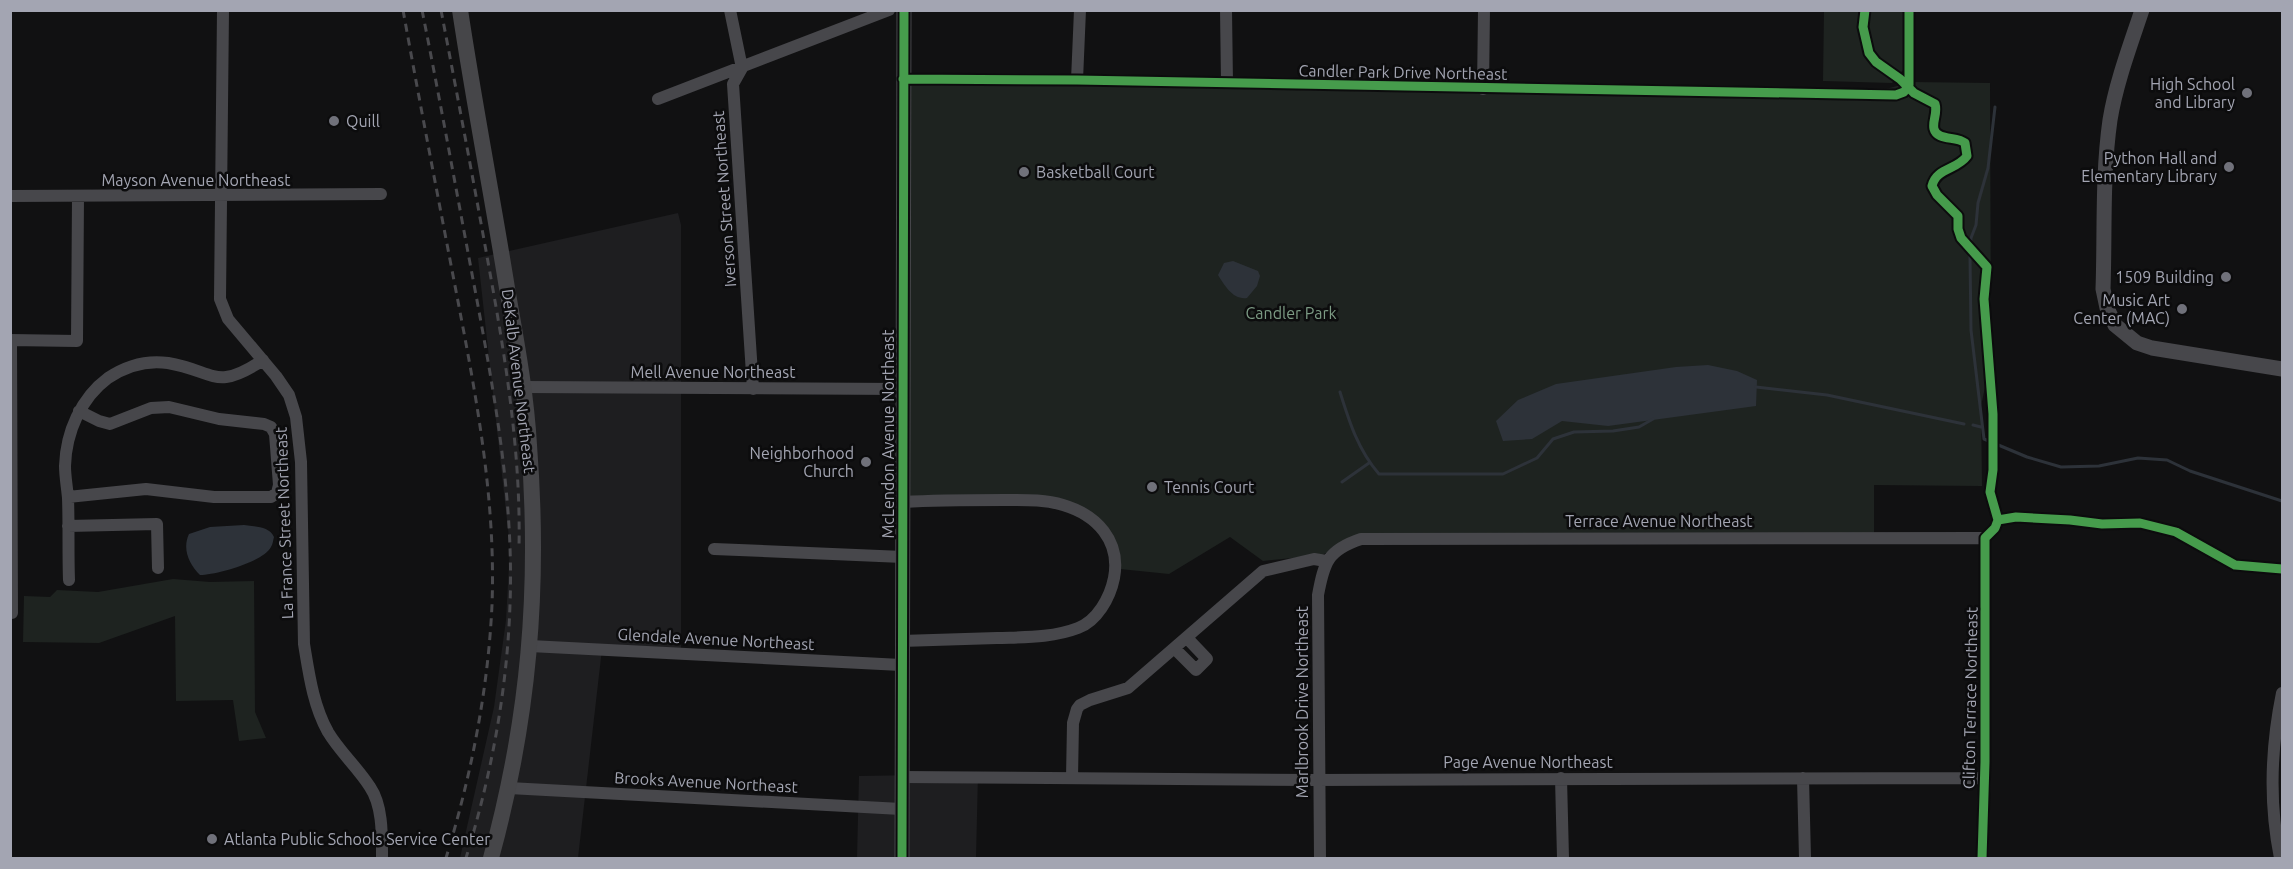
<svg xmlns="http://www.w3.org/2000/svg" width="2293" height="869" font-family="Ubuntu,sans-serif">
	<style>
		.built { fill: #1e1e20 }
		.green { fill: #1e2320 }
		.water { fill: #2d3239 }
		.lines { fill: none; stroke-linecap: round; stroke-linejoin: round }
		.stream { stroke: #2d3239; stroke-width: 3 }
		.minor { stroke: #47474b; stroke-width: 12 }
		.tertiary { stroke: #47474b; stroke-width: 15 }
		.secondary { stroke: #464649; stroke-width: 16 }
		.rail { stroke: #49494d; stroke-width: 3; stroke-dasharray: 8 6; stroke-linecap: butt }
		.cycleway-casing { stroke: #0c0c0d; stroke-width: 13 }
		.cycleway { stroke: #469c4c; stroke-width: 9 }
		.poi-dot { fill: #70717a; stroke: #0c0c0d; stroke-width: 2 }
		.labels { text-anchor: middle; stroke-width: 5; stroke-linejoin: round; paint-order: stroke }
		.street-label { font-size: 16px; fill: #a3a5b2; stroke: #0c0c0d }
		.poi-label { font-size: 16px; fill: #a3a5b2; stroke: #0c0c0d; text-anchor: end }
		.park-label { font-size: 16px; fill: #7c9b84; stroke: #0c0c0d }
	</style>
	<rect width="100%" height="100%" fill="#111112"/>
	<path class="built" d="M678,213L681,225V656L602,649L578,858H460L494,707L506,620L510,547L478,258Z
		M978,774L976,858H857L859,776Z"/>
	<path class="green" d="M1824,11H1904L1903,70L1892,83L1823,81Z
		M906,77L1882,90L1912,82L1990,83L1991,359L1981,406L1982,486L1874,485V536H1360L1322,555L1263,561L1230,537L1169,574L1120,569L1108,532L1056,500H907Z
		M173,579L210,582L254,581L255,712L266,738L239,741L233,700L176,701L175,616L99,643L23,642L24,596L50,597L57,590L98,592Z"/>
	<path class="water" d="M1233,261L1258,271L1260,276L1257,286L1247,298C1233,300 1225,286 1218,275L1224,263Z
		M1708,365L1737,371L1757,380L1756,406L1608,426L1562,421L1532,439L1503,441L1496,421L1518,400L1556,384L1676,367Z
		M244,525C255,527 269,526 274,537C273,540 273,544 271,547C263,562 216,575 200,575C189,564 182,549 189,534L210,527Z"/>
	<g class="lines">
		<path class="stream" d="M1995,107L1988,168L1978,203L1976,225L1971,238L1970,257L1971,330L1984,439L2027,457L2061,467L2099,466L2138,458L2167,460L2190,471L2282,501
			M1756,387L1827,395L1964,424
			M1340,392C1349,421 1358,450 1379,474H1503L1537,458L1553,439L1574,432L1613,431L1639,427L1653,419
			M1973,425L1981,427
			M1342,482L1369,463"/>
		<path class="minor" d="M223,10L220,299L228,319L276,376L289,395L296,417L301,462L304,644C309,674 313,705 328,732C340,752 358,768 370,787C383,806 382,836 382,858
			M730,10L742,68L733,84L753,389
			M1226,10L1227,83
			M903,79L1077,80L1896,95L1904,92L1909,85V10
			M1077,80L1080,10
			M1483,89L1484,10
			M658,99L889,10
			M10,196L381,194
			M10,340L77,341L78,197
			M11,340L12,613
			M523,387L903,389
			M68,497L146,489L214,497H271L277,493L279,485L275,434L271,427L264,424L219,419L169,407L151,408L110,424L99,421L79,411
			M68,526L157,524L158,568
			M714,549L903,557
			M69,580C68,553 69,525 68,498C67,487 65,476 65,466C66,432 81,398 108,378C126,366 147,360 168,363C215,371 215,392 263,360
			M901,641C933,640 965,639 997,638C1024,637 1052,638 1078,628C1097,621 1110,598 1114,578C1121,541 1097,515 1063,505C1044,499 1023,500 1004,500C970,500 937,500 904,502
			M530,646L901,665
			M1175,649L1196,670L1207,659L1187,638
			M901,777L1312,780L1984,778
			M1072,778L1073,723L1077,709L1080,705L1090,700L1128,688L1263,571L1314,559L1326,561
			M1561,778L1563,858
			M1803,778L1805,858
			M509,788L901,809
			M1320,858L1318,595C1324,562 1328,550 1361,539L1985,538V762L1982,858
			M2280,858C2269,804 2271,747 2282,693"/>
		<path class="tertiary" d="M2142,10C2130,46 2116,83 2110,120C2102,176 2105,234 2103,289L2107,308L2115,325L2137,343L2152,348L2282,369
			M902,858L904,10"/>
		<path class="secondary" d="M460,10C474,103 492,195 507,288C516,340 526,392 529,445C540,589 529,719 491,858"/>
		<path class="rail" d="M403,10C420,104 438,197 456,291C476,395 496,499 492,605C488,691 471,776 446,858
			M422,10C441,105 458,200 476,295C495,398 514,501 510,605C507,692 491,776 466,858
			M441,10C457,94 473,178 488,262C505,355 521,452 519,547"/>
		<defs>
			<path id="cycleway" d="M1865,10L1863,27L1869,53L1876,62L1900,79L1914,93L1935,104C1938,113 1932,121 1934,129C1937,141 1957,136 1965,143L1967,156C1957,170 1936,168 1932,186L1937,195L1958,216V229L1961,238L1987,267L1984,299L1993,414V470L1990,492L1998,520L1995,528L1985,538V762L1982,858
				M903,79L1077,80L1896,95L1904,92L1909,85V10
				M1998,520L2016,517L2070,520L2102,524L2140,523L2176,532L2235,565L2282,569
				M902,858L904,10"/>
		</defs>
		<use href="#cycleway" class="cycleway-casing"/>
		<use href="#cycleway" class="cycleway"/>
	</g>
	<g class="poi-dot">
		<circle cx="2247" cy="93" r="6"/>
		<circle cx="334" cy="121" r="6"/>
		<circle cx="2229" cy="167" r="6"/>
		<circle cx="1024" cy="172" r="6"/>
		<circle cx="2226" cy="277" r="6"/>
		<circle cx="2182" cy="309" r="6"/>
		<circle cx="866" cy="462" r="6"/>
		<circle cx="1152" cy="487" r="6"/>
		<circle cx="212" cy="839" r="6"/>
	</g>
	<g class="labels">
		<g class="street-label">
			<text transform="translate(1403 72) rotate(1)" y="6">Candler Park Drive Northeast</text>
			<text x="196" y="186">Mayson Avenue Northeast</text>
			<text transform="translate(724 199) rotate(-94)" y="6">Iverson Street Northeast</text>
			<text x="713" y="378">Mell Avenue Northeast</text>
			<text transform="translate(519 381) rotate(83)" y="6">DeKalb Avenue Northeast</text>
			<text transform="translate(888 434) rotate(-90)" y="6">McLendon Avenue Northeast</text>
			<text x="1659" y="527">Terrace Avenue Northeast</text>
			<text transform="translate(284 523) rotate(-92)" y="6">La France Street Northeast</text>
			<text transform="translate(716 639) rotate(3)" y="6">Glendale Avenue Northeast</text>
			<text transform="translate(1970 698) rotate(-89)" y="6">Clifton Terrace Northeast</text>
			<text transform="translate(1302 702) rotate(-90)" y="6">Marlbrook Drive Northeast</text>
			<text x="1528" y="768">Page Avenue Northeast</text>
			<text transform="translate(706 782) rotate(3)" y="6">Brooks Avenue Northeast</text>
		</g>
		<g class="poi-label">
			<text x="2235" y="90">High School<tspan x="2235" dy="18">and Library</tspan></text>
			<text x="346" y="127" text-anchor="start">Quill</text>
			<text x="2217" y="164">Python Hall and<tspan x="2217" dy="18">Elementary Library</tspan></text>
			<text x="1036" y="178" text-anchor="start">Basketball Court</text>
			<text x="2214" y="283">1509 Building</text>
			<text x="2170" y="306">Music Art<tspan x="2170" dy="18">Center (MAC)</tspan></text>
			<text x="854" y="459">Neighborhood<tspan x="854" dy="18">Church</tspan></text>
			<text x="1164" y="493" text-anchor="start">Tennis Court</text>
			<text x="224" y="845" text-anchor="start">Atlanta Public Schools Service Center</text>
		</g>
		<g class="park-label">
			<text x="1291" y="319">Candler Park</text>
		</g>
	</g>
	<rect width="2293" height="869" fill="none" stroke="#a3a5b2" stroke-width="24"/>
</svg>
